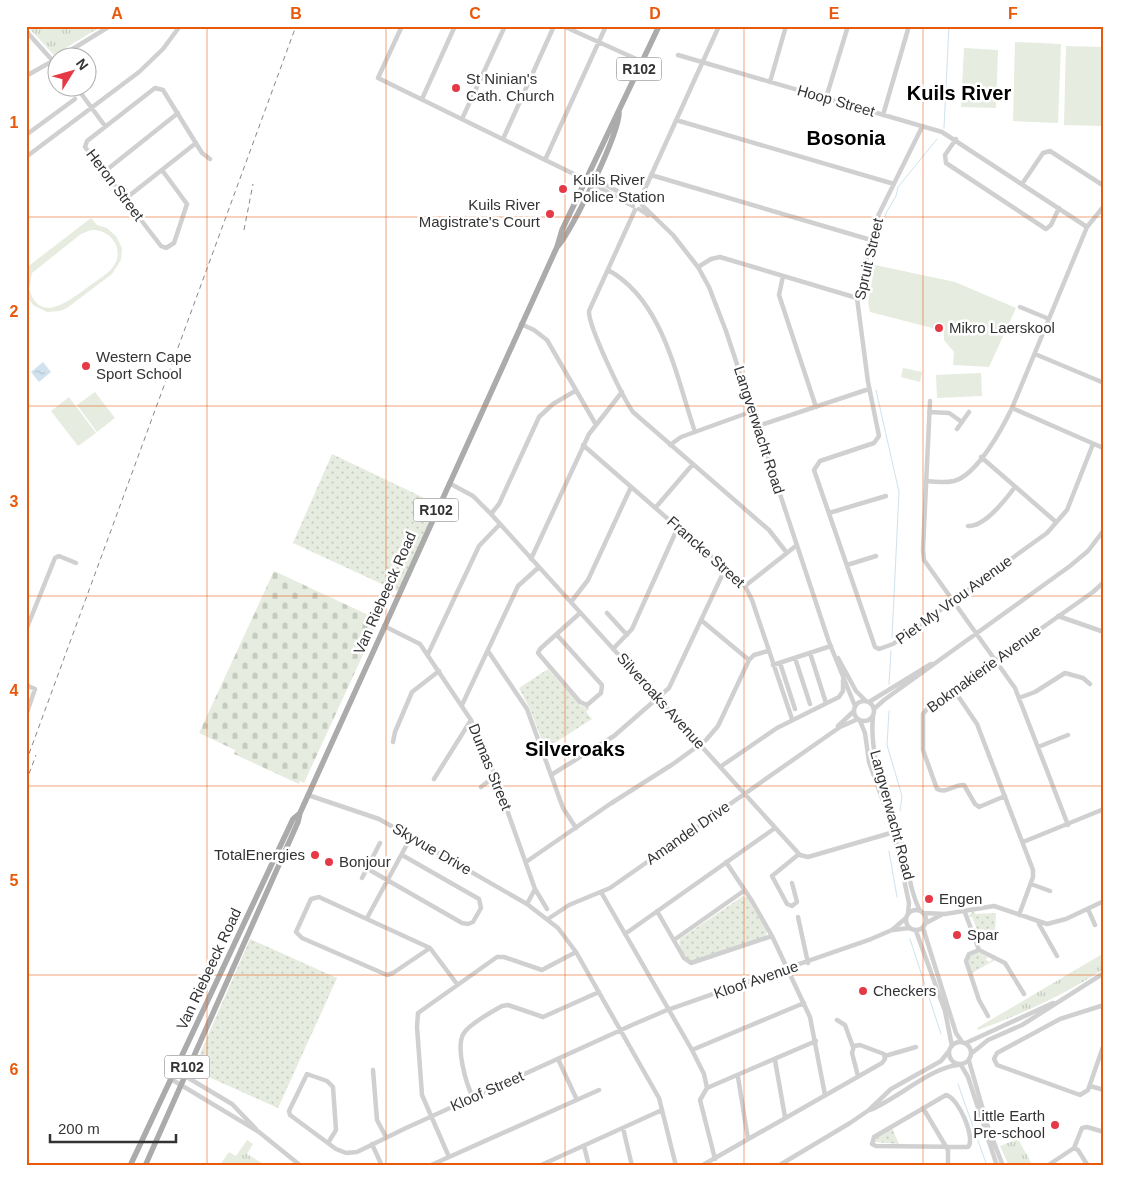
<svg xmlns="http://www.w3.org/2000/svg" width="1130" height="1192" font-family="Arial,sans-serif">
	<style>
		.grass { fill: url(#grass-tufts) }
		.cemetery { fill: url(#cemetery-stones) }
		.park { fill: url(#park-dots) }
		.garden { fill: #e6ecdf; fill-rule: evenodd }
		.water { fill: url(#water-ripples) }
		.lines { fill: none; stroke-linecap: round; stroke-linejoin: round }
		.stream { stroke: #cfe2ee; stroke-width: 1 }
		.minor { stroke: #d0d0d0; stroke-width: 4.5 }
		.major { stroke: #ababab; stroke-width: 5.5 }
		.rail { stroke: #888; stroke-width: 1; stroke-dasharray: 5 4; stroke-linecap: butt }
		.grid { fill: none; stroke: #e8590c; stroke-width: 1; stroke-opacity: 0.55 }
		.poi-dot { fill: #e63946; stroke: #fff; stroke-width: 2 }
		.labels { text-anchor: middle; stroke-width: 5; stroke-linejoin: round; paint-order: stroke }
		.shield { fill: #fff; stroke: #707070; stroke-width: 1 }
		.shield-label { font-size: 14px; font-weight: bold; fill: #333 }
		.poi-label { font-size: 15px; fill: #333; stroke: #fff; text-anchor: start }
		.street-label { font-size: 15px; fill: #333; stroke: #fff }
		.district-label { font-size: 20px; font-weight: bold; fill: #000; stroke: #fff }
		.neatline { fill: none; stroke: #e8590c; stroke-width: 2 }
		.grid-label { font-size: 16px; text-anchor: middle; font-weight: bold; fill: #e8590c }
	</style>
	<defs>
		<pattern id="grass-tufts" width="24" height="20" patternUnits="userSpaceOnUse" patternTransform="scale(1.25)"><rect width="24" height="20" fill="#e6ecdf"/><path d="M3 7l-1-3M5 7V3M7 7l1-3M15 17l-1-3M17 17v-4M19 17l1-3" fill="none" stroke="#c6cbc0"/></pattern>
		<pattern id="cemetery-stones" width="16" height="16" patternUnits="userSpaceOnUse" patternTransform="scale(1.25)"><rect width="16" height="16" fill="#e6ecdf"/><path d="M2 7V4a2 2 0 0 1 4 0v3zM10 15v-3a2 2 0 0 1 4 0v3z" fill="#c6cbc0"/></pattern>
		<pattern id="park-dots" width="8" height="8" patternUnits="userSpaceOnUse" patternTransform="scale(1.25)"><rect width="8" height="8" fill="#e6ecdf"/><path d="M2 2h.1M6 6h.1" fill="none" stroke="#c6cbc0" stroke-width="1.8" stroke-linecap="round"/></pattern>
		<pattern id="water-ripples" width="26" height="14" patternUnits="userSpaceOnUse" patternTransform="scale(1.25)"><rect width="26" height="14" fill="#cfe2ee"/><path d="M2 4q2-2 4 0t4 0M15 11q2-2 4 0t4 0" fill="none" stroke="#b2c2cd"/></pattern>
	</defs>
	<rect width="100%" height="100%" fill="#fff"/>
	<path class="grass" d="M27,26H102L54,55Z
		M1104,953V969C1065,994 1023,1014 978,1030L977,1028Z
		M1018,1139L1033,1166H1009L1000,1146Z
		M247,1140L253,1144L247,1154L267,1166H219L229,1152L236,1156Z"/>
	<path class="cemetery" d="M274,571L379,620L304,783L300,781L299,784L234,754L235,750L199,733Z"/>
	<path class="park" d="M332,454L439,505L399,592L293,543Z
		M548,669L581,706L588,707L589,709L586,712L592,719L545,749L530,709L519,688Z
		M743,896L748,898L767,931L766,936L692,962C685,958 677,947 680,939Z
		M974,911L975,914L996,913L995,933L977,939L975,934L978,932L972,917H969V915Z
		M250,939L337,978L278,1108L193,1070Z
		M977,952L987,957L986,960L990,962L992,959L995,960L972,973L968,961L969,956Z
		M892,1128L899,1144L875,1142L874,1139Z"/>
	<path class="garden" d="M1015,42L1061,44L1058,123L1013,121Z
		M1066,46L1104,47V126L1064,125Z
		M964,48L998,50L996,108L961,107Z
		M91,218L97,225L107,228L116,236L122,248L121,260L112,274L67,308L60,311L47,312L33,305L26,295V268ZM91,230C109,229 124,246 115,264C110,273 97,280 88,287C71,299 40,326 29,289L32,273L81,234Z
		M875,265L955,282L1016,308L989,367L953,365L954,352L944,340V331L870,312L868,302Z
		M903,368L922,372L920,382L901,377Z
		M981,373L982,396L937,398L936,375Z
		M95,392L115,418L97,432L77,405Z
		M69,397L96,433L78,446L51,411Z"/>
	<path class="water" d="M43,362L51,372L39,382L31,372Z"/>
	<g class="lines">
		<path class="stream" d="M944,128L949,26
			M863,302L886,213L896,196L898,187L937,139
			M876,390L899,492L892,638
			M889,684L891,651
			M889,711L887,745L902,796L900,811
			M889,851L897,897
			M910,939L941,1034
			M958,1084L987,1166"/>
		<path class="minor" d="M402,26L378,78L582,178L633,206
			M563,26L643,62
			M26,31L52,60
			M678,55L942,132L1087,227
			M58,58L110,26
			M26,76L58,58
			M770,82L786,26
			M77,88L105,126
			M826,98L848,26
			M422,99L455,26
			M883,115L909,26
			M462,119L505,26
			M676,120L894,184
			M922,127L877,218L857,298L868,382L879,436L874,443L820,461L814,470L875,647L879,649L893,644L1047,533L1067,510L1093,444
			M26,135L75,99
			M503,139L554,26
			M956,139L945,155L946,163L1046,229L1051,225L1059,208
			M26,157L139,72L163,49L180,26
			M545,160L606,26
			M162,170L187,204L174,243L166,248L161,246L85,147L87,141L155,88L163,90L202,153L210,159
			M104,172L178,113
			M651,175L871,240
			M586,178L589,176L636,201
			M1022,184L1043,153L1050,151L1104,186
			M125,199L196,143
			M639,202L719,26
			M642,205L673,235L698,267L709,287L726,331L829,642L855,706
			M639,209L648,215
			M635,210L589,311C588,326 623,398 633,412L769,530L787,553
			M698,267L711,259L720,257L857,298
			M608,270C663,300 676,376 695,432
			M783,276L779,295L816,407
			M1020,307L1049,319
			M521,324L534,330L547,340L595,423
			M1035,354L1104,383
			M930,401L923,550L924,560L1015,688L1068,825
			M1012,408L1101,447
			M929,412L949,413L962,422
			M758,426L869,389
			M957,429L969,412
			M583,445L745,586L752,600L792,719
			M670,445L681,437L753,411
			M981,457L1056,522
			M926,481C934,482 945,483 954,481C977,475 1002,429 1012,408L1087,227L1104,206
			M449,483L473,496L491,514L800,855L808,857L894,832
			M656,507L693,464
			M829,513L886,496
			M491,514L499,504L539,417L553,404L575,391
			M968,526C985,527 1006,499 1015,487
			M531,559L589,434L622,392
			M847,565L876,556
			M745,586L797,545
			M571,602L588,580L631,487
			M607,613L627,635
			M1058,616L1104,632
			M701,620L749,660
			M384,626L420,644L471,720L495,776L535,889L547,909
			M26,630L55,558L59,556L76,563
			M557,635L602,685L601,693L587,705L580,702L538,653L540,649L580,613
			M613,649L632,629L678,527
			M488,651L527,709L563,808L576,828
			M810,653L826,703
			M428,654L479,546L500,524
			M795,658L810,704
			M838,658L856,691L866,701
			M780,663L795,709
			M773,665L831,646
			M26,685L35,689L26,715
			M954,690L977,724L1033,870V877L1019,915
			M1019,698L1035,692L1065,673L1083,678L1090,684
			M854 711a10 10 0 1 1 20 0a10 10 0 1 1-20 0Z
			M869,702L931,664
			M462,705L518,586L539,567
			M874,709L884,700L1070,566L1088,551L1104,530
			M873,717C868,763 894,808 904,851C909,872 910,891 920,911
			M860,721L865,733L869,762L894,832L909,903L908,913
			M838,726L854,711
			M393,742L395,732L412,692L439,671
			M1038,747L1068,735
			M720,767L777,728L839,697L843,691V680
			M551,775L614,736L669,688L726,567
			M434,779L471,720
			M481,787L495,776
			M308,795L379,819L527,904L558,928L576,952L659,1098L676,1166
			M1005,796L979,807L975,804L964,785C954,784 947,794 937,789L923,750V714L927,709L1093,592L1104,582
			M1023,842L1104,809
			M526,862L610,804L673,764L706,740L718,726L749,660L754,655L768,651
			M726,862L752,901L772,936L810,1017L825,1095
			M368,869L462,923L468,924L473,922L481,908L479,899L402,855
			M362,878L380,843
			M792,883L797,902L792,906L787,904L772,876L799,854
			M1031,884L1050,891
			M601,892L692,1050L704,1074L707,1088
			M527,904L535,889
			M1088,909L1095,925
			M906 920a10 10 0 1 1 20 0a10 10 0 1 1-20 0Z
			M964,910L979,950L1005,963L1024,994
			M657,911L684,958L691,963L772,936
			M923,913L945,914L994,906L1047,924L1066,919L1104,901
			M798,917L808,963
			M367,918L411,837
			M548,919L569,905L610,888L840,727L858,719
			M926,923L941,915
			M1039,924L1057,956
			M923,928L956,1033L962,1042
			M893,930L909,928
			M916,931L945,1011L952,1046
			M625,934L775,828
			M674,940L745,890
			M430,948L393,973L387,975L302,938L296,932L311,899L319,897L430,948L457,984
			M979,950L969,954L966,961L979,1000L988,1016
			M1104,1005L1060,1019L997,1053L994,1059L997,1065L1080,1095L1088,1090L1104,1044
			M837,1020L845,1025L853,1047
			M949 1053a11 11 0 1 1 22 0a11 11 0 1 1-22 0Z
			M966,1043L1053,1003
			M692,1050L804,1003
			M972,1053L988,1040L1022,1025L1104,973
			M885,1056L916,1047
			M558,1059L577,1100
			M775,1060L785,1117
			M969,1061L988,1127L1003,1166
			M961,1065L968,1077L997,1166
			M175,1070L232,1104L256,1129
			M373,1070L377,1120L386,1137
			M738,1077L748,1139
			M171,1079L259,1132L301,1166
			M1090,1086L1104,1090
			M946,1095C959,1098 976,1139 968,1147L876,1146L872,1144L874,1137Z
			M473,1097C466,1084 455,1046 464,1033C469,1025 493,1011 502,1006L508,1005L543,1017L599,992
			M923,1108L948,1150V1166
			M870,1110C897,1099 932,1067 958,1065
			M623,1128L632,1166
			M328,1143L336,1130L333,1087L327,1081L307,1074L289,1111L290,1115L336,1149L346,1153L357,1152L406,1128L632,1025L667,1010L871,939L892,930L906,918
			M372,1144L382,1166
			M584,1146L589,1166
			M1074,1148L1078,1150L1088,1166
			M449,1157L422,1095L417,1027L418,1013L497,957H504L542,970L576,952
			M715,1159L700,1100L707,1088L816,1041
			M429,1166L599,1090
			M539,1166L662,1110
			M701,1166L882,1063L885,1059L884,1054L860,1045L854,1046L852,1053L858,1076
			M778,1166L850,1123L869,1110L891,1089L941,1061L949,1051
			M1047,1166L1074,1148L1082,1128L1087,1127L1104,1132"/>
		<path class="major" d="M558,246C572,231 620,132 619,112
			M130,1166L293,819L300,813
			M145,1166L298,822L300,813L557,247L562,230L659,26"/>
		<path class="rail" d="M244,230L253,184
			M26,762L296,26
			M26,782L36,755"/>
	</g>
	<path class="grid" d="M207,26V1166M386,26V1166M565,26V1166M744,26V1166M923,26V1166M26,217H1104M26,406H1104M26,596H1104M26,786H1104M26,975H1104"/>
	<g class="poi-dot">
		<circle cx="456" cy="88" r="5"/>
		<circle cx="563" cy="189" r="5"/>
		<circle cx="550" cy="214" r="5"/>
		<circle cx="939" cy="328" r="5"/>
		<circle cx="86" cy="366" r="5"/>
		<circle cx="315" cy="855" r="5"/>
		<circle cx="329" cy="862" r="5"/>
		<circle cx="929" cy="899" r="5"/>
		<circle cx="957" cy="935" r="5"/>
		<circle cx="863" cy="991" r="5"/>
		<circle cx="1055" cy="1125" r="5"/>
	</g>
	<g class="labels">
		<g class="shield">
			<rect x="616.5" y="57.5" width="45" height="23" rx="4"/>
			<rect x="413.5" y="498.5" width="45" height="23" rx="4"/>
			<rect x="164.5" y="1055.5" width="45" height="23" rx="4"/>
		</g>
		<g class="shield-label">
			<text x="639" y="74">R102</text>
			<text x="436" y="515">R102</text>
			<text x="187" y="1072">R102</text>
		</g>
		<g class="poi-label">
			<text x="466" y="84">St Ninian's<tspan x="466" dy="17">Cath. Church</tspan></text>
			<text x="573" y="185">Kuils River<tspan x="573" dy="17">Police Station</tspan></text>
			<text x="540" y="210" text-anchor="end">Kuils River<tspan x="540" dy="17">Magistrate's Court</tspan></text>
			<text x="949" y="333">Mikro Laerskool</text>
			<text x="96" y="362">Western Cape<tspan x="96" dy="17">Sport School</tspan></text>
			<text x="305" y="860" text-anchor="end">TotalEnergies</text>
			<text x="339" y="867">Bonjour</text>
			<text x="939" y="904">Engen</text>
			<text x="967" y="940">Spar</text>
			<text x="873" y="996">Checkers</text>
			<text x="1045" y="1121" text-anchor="end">Little Earth<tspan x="1045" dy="17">Pre-school</tspan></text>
		</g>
		<g class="street-label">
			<text transform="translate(836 101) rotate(16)" y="5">Hoop Street</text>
			<text transform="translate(115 185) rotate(53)" y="5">Heron Street</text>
			<text transform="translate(869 259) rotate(-77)" y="5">Spruit Street</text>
			<text transform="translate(759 430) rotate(72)" y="5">Langverwacht Road</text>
			<text transform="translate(706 552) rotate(42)" y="5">Francke Street</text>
			<text transform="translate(385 593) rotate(-66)" y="5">Van Riebeeck Road</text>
			<text transform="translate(954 600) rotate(-36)" y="5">Piet My Vrou Avenue</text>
			<text transform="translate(984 669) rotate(-36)" y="5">Bokmakierie Avenue</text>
			<text transform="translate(661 701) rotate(48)" y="5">Silveroaks Avenue</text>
			<text transform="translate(490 767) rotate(68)" y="5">Dumas Street</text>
			<text transform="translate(892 815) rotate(75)" y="5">Langverwacht Road</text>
			<text transform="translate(688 833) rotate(-35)" y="5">Amandel Drive</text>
			<text transform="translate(432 849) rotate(30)" y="5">Skyvue Drive</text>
			<text transform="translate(209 969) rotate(-65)" y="5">Van Riebeeck Road</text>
			<text transform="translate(756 980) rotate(-19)" y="5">Kloof Avenue</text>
			<text transform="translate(487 1091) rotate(-24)" y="5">Kloof Street</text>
		</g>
		<g class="district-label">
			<text x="959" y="100">Kuils River</text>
			<text x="846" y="145">Bosonia</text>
			<text x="575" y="756">Silveroaks</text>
		</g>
	</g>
	<rect width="1130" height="1192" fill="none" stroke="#ffffff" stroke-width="55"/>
	<g transform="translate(72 72) rotate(53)"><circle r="24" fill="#ffffff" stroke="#adadad"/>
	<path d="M0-4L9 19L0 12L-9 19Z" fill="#e63946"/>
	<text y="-8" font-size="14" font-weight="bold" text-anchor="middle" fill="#333333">N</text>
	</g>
	<path d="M50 1134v8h126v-8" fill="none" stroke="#333333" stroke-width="2.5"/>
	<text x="58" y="1134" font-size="15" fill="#333333" stroke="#ffffff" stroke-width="4" paint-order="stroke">200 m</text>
	<rect x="28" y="28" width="1074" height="1136" class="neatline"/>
	<g class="grid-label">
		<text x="117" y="19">A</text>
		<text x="296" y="19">B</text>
		<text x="475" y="19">C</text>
		<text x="655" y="19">D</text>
		<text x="834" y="19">E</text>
		<text x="1013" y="19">F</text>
		<text x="14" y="128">1</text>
		<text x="14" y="317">2</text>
		<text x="14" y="507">3</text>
		<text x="14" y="696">4</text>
		<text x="14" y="886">5</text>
		<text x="14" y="1075">6</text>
	</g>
</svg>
